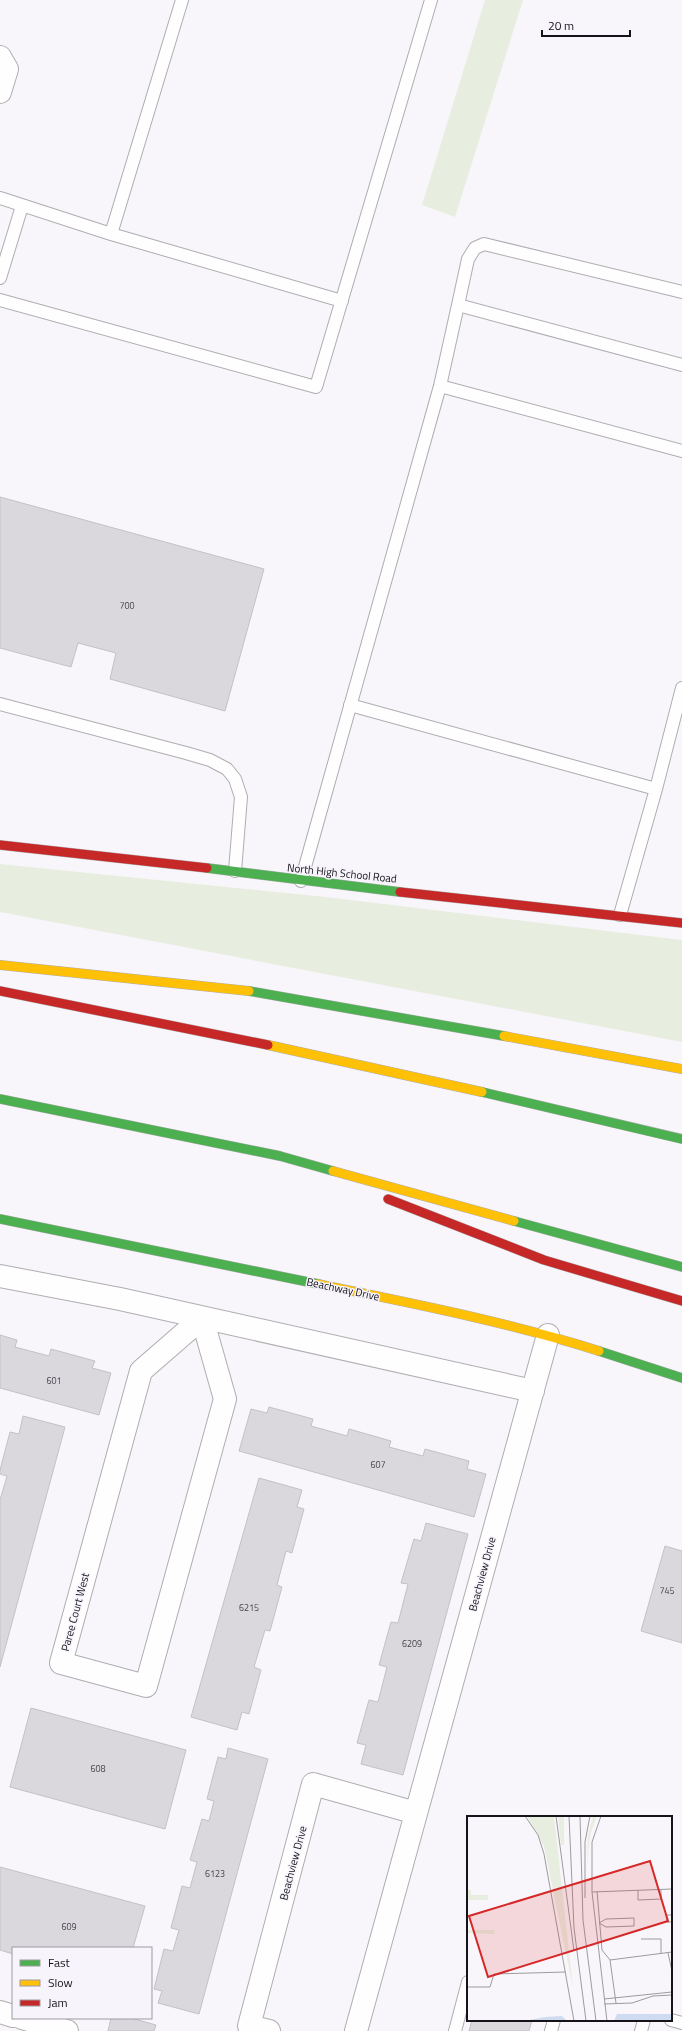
<svg xmlns="http://www.w3.org/2000/svg" width="682" height="2031" font-family="'Titillium Web',sans-serif">
	<style>
		.green { fill: #e7eee0 }
		.building { fill: #dad8dd; stroke: #c3c1c6 }
		.lines { fill: none; stroke-linecap: round; stroke-linejoin: round }
		.lane-casing { stroke: #afadb1; stroke-width: 14 }
		.street-casing { stroke: #afadb1; stroke-width: 24 }
		.fast-casing { stroke: #afadb1; stroke-width: 10 }
		.slow-casing { stroke: #afadb1; stroke-width: 10 }
		.jam-casing { stroke: #afadb1; stroke-width: 10 }
		.lane { stroke: #fefefe; stroke-width: 12 }
		.street { stroke: #fefefe; stroke-width: 22 }
		.fast { stroke: #4caf50; stroke-width: 9 }
		.slow { stroke: #ffc107; stroke-width: 9 }
		.jam { stroke: #c62828; stroke-width: 9 }
		.labels { text-anchor: middle; stroke-width: 3; stroke-linejoin: round; paint-order: stroke }
		.number-label { font-size: 9px; fill: #46444a }
		.street-label { font-size: 11px; fill: #151219; stroke: #f7f4fc }
		.inset-road { fill: none; stroke: #9d9ba0; stroke-width: 1 }
		.view { fill: #d62828; fill-opacity: 0.15; stroke: #d62828; stroke-width: 2 }
		.inset-edge { fill: none; stroke: #151219; stroke-width: 2 }
	</style>
	<rect width="100%" height="100%" fill="#f8f6fa"/>
	<path class="green" d="M485,0H523L455,217L422,205Z
		M0,864L326,897L682,940V1042L0,912Z"/>
	<path class="building" d="M0,497L264,569L225,711L110,679L116,653L78,643L71,667L0,648Z
		M0,1335L17,1340L15,1347L49,1356L51,1349L95,1361L92,1368L111,1373L99,1415L0,1388Z
		M269,1407L313,1419L311,1426L347,1436L349,1429L391,1441L389,1447L423,1456L425,1449L469,1461L467,1469L486,1474L474,1517L239,1451L251,1409L267,1413Z
		M23,1416L65,1427L0,1667V1500L7,1476L0,1474V1470L10,1432L19,1434Z
		M259,1478L302,1490L297,1507L304,1509L292,1553L286,1551L277,1585L282,1587L270,1631L265,1630L254,1667L261,1670L249,1714L242,1712L237,1730L191,1717Z
		M426,1523L468,1534L403,1775L361,1764L366,1745L357,1743L369,1700L378,1702L387,1667L379,1665L391,1622L398,1623L408,1584L401,1583L414,1539L421,1541Z
		M665,1546L682,1551V1643L641,1631Z
		M31,1708L186,1750L165,1829L10,1787Z
		M228,1748L268,1759L199,2014L158,2003L162,1991L154,1989L164,1949L173,1951L179,1930L171,1928L182,1886L190,1888L197,1862L190,1860L202,1819L209,1821L214,1801L207,1799L218,1757L226,1759Z
		M0,1867L145,1906L133,1948H13V1954L0,1950Z
		M111,2018H131L156,2025L154,2031H108Z
		M472,2020H532L529,2031H469Z"/>
	<g class="lines">
		<defs>
			<path id="lane" d="M0,198L111,234L342,301
				M111,234L182,0
				M0,278L22,206
				M0,300L316,387L431,0
				M458,305L468,259L475,248L484,244L682,292
				M440,386L682,451
				M0,704L186,753L210,760L227,769L235,779L241,797L235,871
				M350,705L656,789
				M301,881L440,386L458,305L682,365
				M620,915L656,789L682,688
				M671,2020L682,2023
				M455,2031L468,1982
				M551,2031L554,2020
				M641,2031L644,2020"/>
			<path id="street" d="M0,57L7,69L0,92
				M0,1276L120,1299L533,1391
				M202,1318L225,1399L146,1686L61,1663L141,1371Z
				M0,2012L13,2016
				M22,2018L67,2031
				M269,2031L249,2026L313,1784L416,1813
				M356,2031L548,1335"/>
			<path id="fast" d="M207,868L400,892
				M249,991L504,1036
				M482,1092L682,1139
				M0,1099L280,1156L333,1171
				M0,1219L318,1284
				M514,1221L682,1267
				M599,1351L682,1378"/>
			<path id="slow" d="M0,965L249,991
				M504,1036L682,1069
				M268,1045L482,1092
				M333,1171L514,1221
				M318,1284C412,1303 507,1322 599,1351"/>
			<path id="jam" d="M0,845L207,868
				M400,892L682,923
				M0,991L268,1045
				M388,1199L544,1260L682,1301"/>
		</defs>
		<use href="#lane" class="lane-casing"/>
		<use href="#street" class="street-casing"/>
		<use href="#fast" class="fast-casing"/>
		<use href="#slow" class="slow-casing"/>
		<use href="#jam" class="jam-casing"/>
		<use href="#lane" class="lane"/>
		<use href="#street" class="street"/>
		<use href="#fast" class="fast"/>
		<use href="#slow" class="slow"/>
		<use href="#jam" class="jam"/>
	</g>
	<g class="labels">
		<g class="number-label">
			<text x="127" y="609">700</text>
			<text x="54" y="1384">601</text>
			<text x="378" y="1468">607</text>
			<text x="667" y="1594">745</text>
			<text x="249" y="1611">6215</text>
			<text x="412" y="1647">6209</text>
			<text x="98" y="1772">608</text>
			<text x="215" y="1877">6123</text>
			<text x="69" y="1930">609</text>
		</g>
		<g class="street-label">
			<text transform="translate(342 873) rotate(6)" y="4">North High School Road</text>
			<text transform="translate(343 1289) rotate(12)" y="4">Beachway Drive</text>
			<text transform="translate(482 1574) rotate(-75)" y="4">Beachview Drive</text>
			<text transform="translate(75 1612) rotate(-75)" y="4">Paree Court West</text>
			<text transform="translate(293 1863) rotate(-75)" y="4">Beachview Drive</text>
		</g>
	</g>
	<g transform="translate(467 1816)">
		<rect width="205" height="205" fill="#f8f6fa"/>
		<path d="M60,0H87L106,172L77,30ZM91,0H97V29H94ZM126,0H130L123,19L120,52L121,20ZM0,74H4V79H21V84H0ZM0,114H28L27,118L0,117Z" fill="#e7eee0"/>
		<path d="M150,198H205V205H147ZM95,200L100,205H57L78,201Z" fill="#cfdbf1"/>
		<path class="inset-road" d="M58,0L71,19L77,38L107,205M89,0L107,135M102,0L107,112L119,205M113,0L116,104L129,205M134,0L125,26V76L140,205M171,74V84L194,83V74M130,75L135,134L143,144L149,187M125,76L205,73M118,82V26L123,0M205,99H199L200,106H205M167,102V110L139,111L132,107L139,103ZM174,123H194V137M201,137L205,155M143,144L205,136M0,171H23L27,158L99,156M137,183L205,176M137,188L165,187L186,180L205,179"/>
		<path class="view" d="M183,45L201,105L21,161L2,100Z"/>
		<rect width="205" height="205" class="inset-edge"/>
	</g>
	<rect x="12" y="1947" width="140" height="72" fill="#f7f4fc" stroke="#9d9aa1"/>
	<rect x="20" y="1960" width="20" height="6" fill="#4caf50" stroke="#9d9aa1"/>
	<text x="48" y="1967" font-size="12" fill="#151219">Fast</text>
	<rect x="20" y="1980" width="20" height="6" fill="#ffc107" stroke="#9d9aa1"/>
	<text x="48" y="1987" font-size="12" fill="#151219">Slow</text>
	<rect x="20" y="2000" width="20" height="6" fill="#c62828" stroke="#9d9aa1"/>
	<text x="48" y="2007" font-size="12" fill="#151219">Jam</text>
	<path d="M542 30v6h88v-6" fill="none" stroke="#151219" stroke-width="2"/>
	<text x="548" y="30" font-size="12" fill="#151219" stroke="#f7f4fc" stroke-width="3" paint-order="stroke">20 m</text>
</svg>
